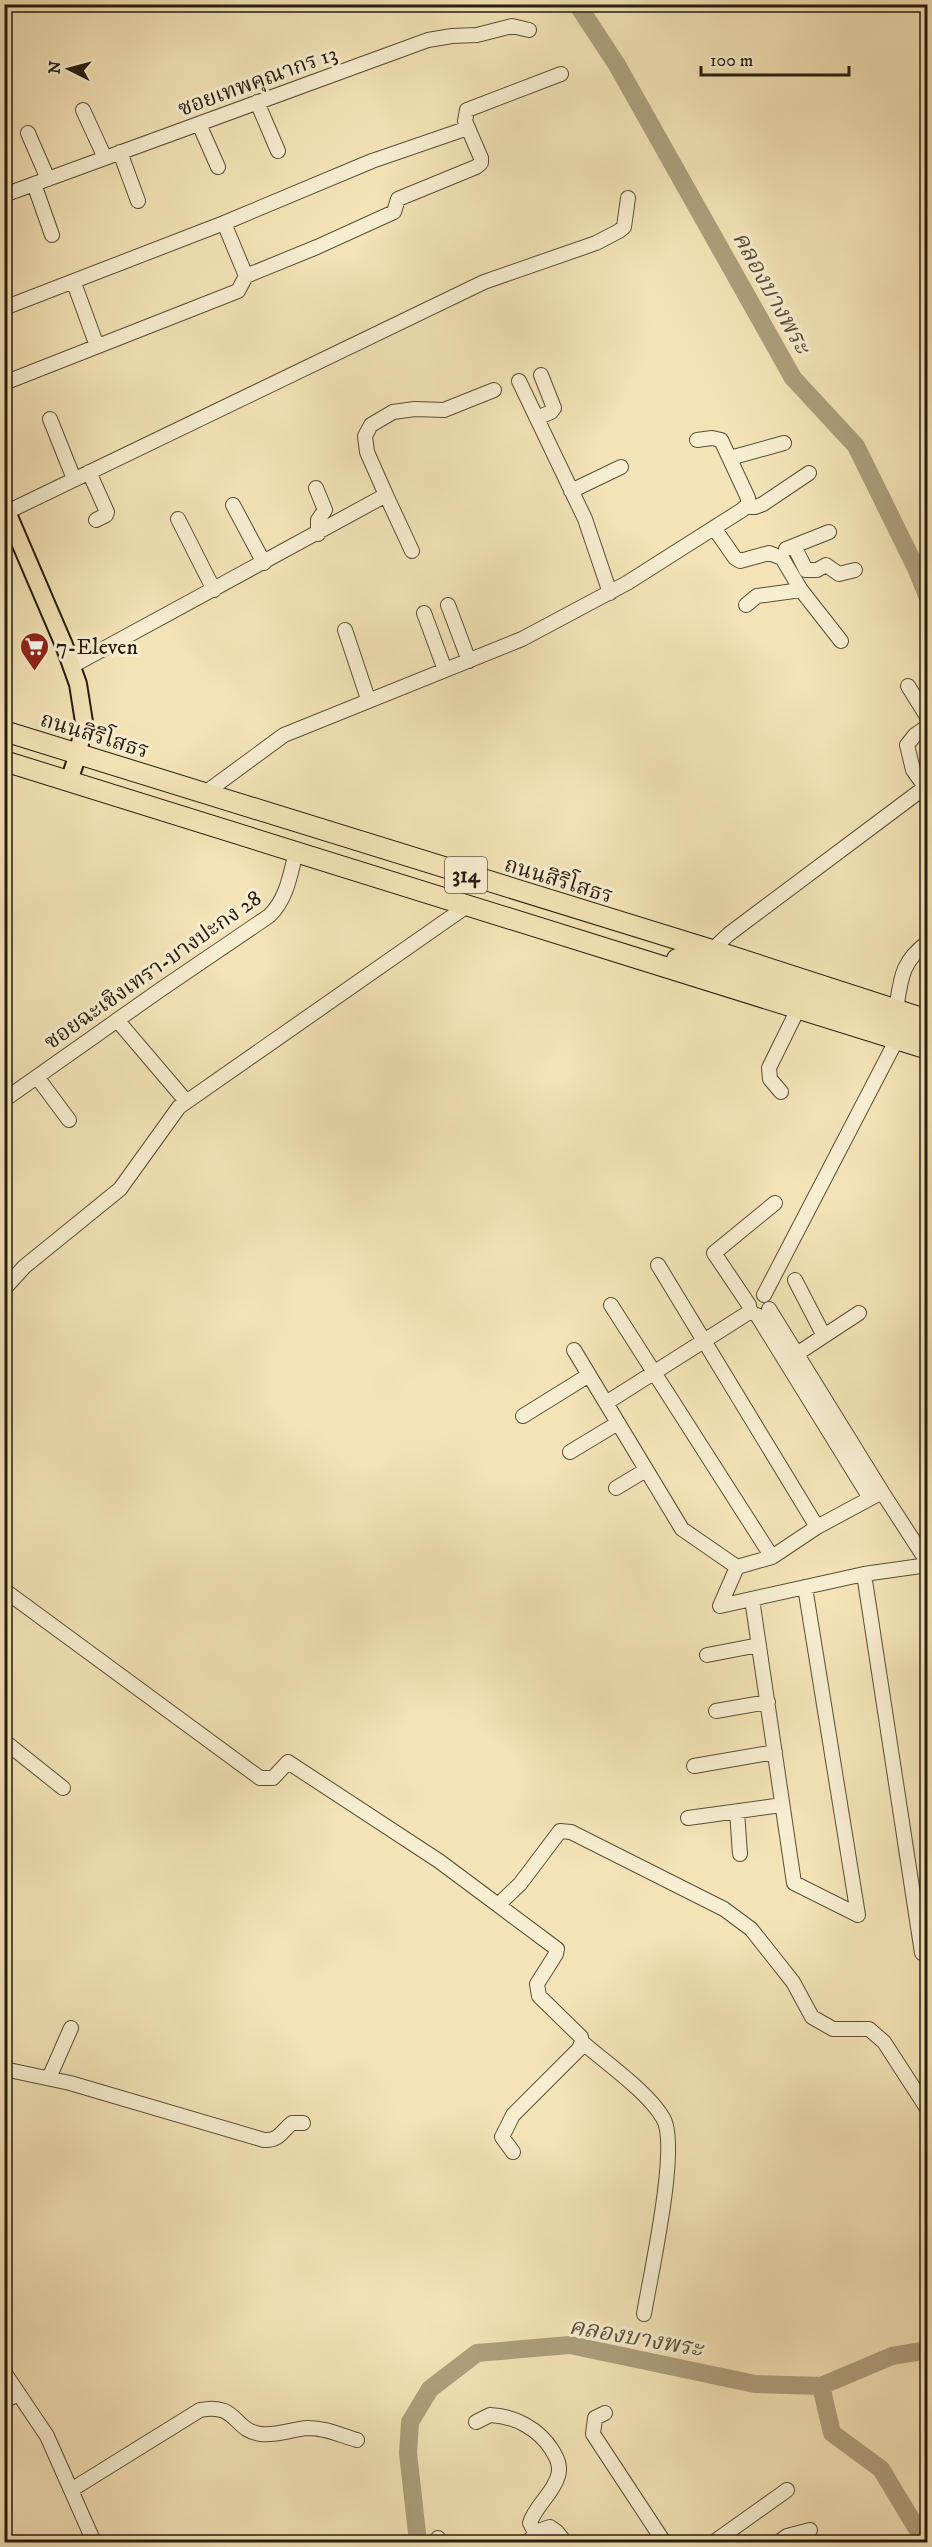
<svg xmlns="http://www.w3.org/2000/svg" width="932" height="2547" font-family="'IM FELL DW Pica','Noto Serif Thai',serif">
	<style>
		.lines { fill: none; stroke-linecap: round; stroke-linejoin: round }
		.river { stroke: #ae9f7d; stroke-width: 18 }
		.minor-casing { stroke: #5a4e39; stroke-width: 16 }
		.major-casing { stroke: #271c0f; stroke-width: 20 }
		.highway-casing { stroke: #271c0f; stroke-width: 22 }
		.minor { stroke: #f7edd0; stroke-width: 14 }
		.major { stroke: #f3e3b6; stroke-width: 16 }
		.highway { stroke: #f3e3b6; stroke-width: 20 }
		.labels { text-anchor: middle; stroke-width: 6; stroke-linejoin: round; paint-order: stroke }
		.shield { fill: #f7edd0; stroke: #655b49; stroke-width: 1.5 }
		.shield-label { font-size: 21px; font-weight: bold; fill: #271c0f }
		.street-label { font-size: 22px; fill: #271c0f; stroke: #f7edd0 }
		.poi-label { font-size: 22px; fill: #271c0f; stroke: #f7edd0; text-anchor: start }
		.water-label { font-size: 24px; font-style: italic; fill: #5d503b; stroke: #f7edd0 }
	</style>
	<rect width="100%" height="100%" fill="#f3e3b6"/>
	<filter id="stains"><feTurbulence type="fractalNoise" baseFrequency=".00333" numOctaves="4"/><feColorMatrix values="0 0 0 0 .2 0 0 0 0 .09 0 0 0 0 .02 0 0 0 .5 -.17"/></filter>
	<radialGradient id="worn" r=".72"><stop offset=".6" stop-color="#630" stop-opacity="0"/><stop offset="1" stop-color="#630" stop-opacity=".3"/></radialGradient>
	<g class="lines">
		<path class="river" d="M577,4L617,65L793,378L856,446L916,568L928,598
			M821,2386L832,2433L881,2469L925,2542
			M418,2542L408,2453L410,2422L430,2389L477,2353L570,2345L755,2384L821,2386L892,2356L928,2350"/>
		<defs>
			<path id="minor" d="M257,102L278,151
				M83,110L105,158
				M199,124L218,167
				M28,133L48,179
				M120,152L138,201
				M34,184L52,235
				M4,195L428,40L452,36L477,35L512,26L529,30
				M224,223L246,276
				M74,283L97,346
				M4,308L224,223L372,161L468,128
				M519,381L585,519L610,593
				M4,383L238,291L246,276L317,247L394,212L398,199L476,167L481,163V158L465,121L467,110L561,74
				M537,418L551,412L554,408L541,375
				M50,419L74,479
				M730,458L784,443
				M89,472L107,512L106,515L96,520
				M316,488L325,510L318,520V534
				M571,491L621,467
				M386,495L412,551
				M233,505L264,563
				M745,507H755L763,504L809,473
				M7,512L484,282L596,243L619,231L624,227L628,198
				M178,519L214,590
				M714,528L735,558L740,561L769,553L782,558L801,590L841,641
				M794,546L806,570H817L826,565L839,574L855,570
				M786,549L829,532
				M448,605L469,661
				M746,605L757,596L801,590
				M424,613L445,670
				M345,630L368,699
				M72,666L386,495L367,452L365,436L371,425L393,412L415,409L444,410L494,390
				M908,686L928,718
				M928,726L915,735L907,745L913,770L928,791
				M205,793L284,735L522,639L627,583L742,510L748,505V498L721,440L712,438L697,440
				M712,950L729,934L924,788
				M896,1010C901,978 901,962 928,942
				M117,1020L186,1101
				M37,1077L69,1120
				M781,1092L770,1079L769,1068L798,1009
				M4,1100L160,990L269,916C287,899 290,875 296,852
				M658,1265L817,1527
				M795,1280L824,1336
				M4,1289L24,1267L120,1189L179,1107L467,906
				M764,1295L897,1039
				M611,1305L772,1557
				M749,1305L714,1253L775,1203
				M769,1309L882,1492L817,1527L772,1557L737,1567L720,1606L864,1574L928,1565
				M757,1315L870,1498
				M574,1350L682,1529L737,1567
				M789,1359L859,1313
				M606,1403L751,1311
				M523,1416L589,1375
				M570,1452L618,1423
				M616,1488L646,1470
				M882,1492L928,1563
				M864,1574L922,1953
				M4,1590L260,1778H273L288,1762L439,1861L498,1905L520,1884L560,1831L571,1832L724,1909L751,1929L793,1982L812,2017L833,2029H869L884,2042L928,2110
				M752,1599L794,1883L858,1915L805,1587
				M707,1655L759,1645
				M716,1711L768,1702
				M4,1741L63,1788
				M694,1766L775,1752
				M737,1812L740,1854
				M688,1818L782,1805
				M498,1905L557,1949L556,1954L537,1984L539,1996L581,2037L582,2042L579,2049L513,2115L502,2137L513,2152
				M582,2042C605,2062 648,2092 663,2118C680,2145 650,2277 644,2314
				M4,2069L70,2083L264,2140C279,2141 282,2131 292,2123H303
				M49,2078L71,2028
				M4,2372L47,2436L94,2542
				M4,2401L19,2394
				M605,2413L595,2418L593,2434L664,2542
				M476,2422L490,2415C515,2416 539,2429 552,2450C557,2458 561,2466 558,2476C553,2494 535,2506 530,2523L536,2534
				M71,2490L200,2410C238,2402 233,2431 261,2434C277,2436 292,2429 308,2428C326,2428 340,2435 357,2440
				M438,2538V2542
				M527,2542L541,2530L550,2527L557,2532L565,2542
				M714,2542L787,2490
				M779,2542L787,2536L810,2530"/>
			<path id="major" d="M4,505L64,645L78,684L84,722L78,754L69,781"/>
			<path id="highway" d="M4,731L712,950L928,1020
				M4,761L928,1049
				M677,959L716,968L928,1034"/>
		</defs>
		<use href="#minor" class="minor-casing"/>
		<use href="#major" class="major-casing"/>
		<use href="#highway" class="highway-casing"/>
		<use href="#minor" class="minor"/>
		<use href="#major" class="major"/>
		<use href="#highway" class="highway"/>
	</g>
	<defs>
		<symbol id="supermarket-pin" viewBox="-11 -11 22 30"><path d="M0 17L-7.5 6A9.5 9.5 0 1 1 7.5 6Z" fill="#8f2418" stroke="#f7edd0"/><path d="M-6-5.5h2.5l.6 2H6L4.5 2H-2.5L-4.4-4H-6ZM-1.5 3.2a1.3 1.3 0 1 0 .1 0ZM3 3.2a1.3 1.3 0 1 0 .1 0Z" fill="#fff"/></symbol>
	</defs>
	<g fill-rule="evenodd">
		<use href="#supermarket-pin" x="18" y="630" width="33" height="45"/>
	</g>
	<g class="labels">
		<rect class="shield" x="445" y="857" width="42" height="36" rx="4.5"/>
		<g class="shield-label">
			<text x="466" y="882">314</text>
		</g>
		<g class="street-label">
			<text transform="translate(257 80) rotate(-20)" y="8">ซอยเทพคุณากร 13</text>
			<text transform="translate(95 734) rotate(17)" y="8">ถนนสิริโสธร</text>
			<text transform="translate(559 879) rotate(17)" y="8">ถนนสิริโสธร</text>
			<text transform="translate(152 969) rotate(-35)" y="8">ซอยฉะเชิงเทรา-บางปะกง 28</text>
		</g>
		<g class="poi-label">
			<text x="56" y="654">7-Eleven</text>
		</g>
		<g class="water-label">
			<text transform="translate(772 292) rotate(61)" y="8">คลองบางพระ</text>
			<text transform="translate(636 2337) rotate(10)" y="8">คลองบางพระ</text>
		</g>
	</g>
	<rect width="932" height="2547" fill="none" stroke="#f3e3b6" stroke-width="24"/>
	<rect x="6" y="6" width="920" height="2535" fill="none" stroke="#271c0f" stroke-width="3"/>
	<rect x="12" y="12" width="908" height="2523" fill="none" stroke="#271c0f" stroke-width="1.5"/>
	<g transform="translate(69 69) rotate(276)" stroke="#f7edd0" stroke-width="4.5" paint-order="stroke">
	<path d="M0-4.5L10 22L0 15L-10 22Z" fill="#271c0f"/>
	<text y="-9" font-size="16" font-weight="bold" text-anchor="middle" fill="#271c0f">N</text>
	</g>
	<path d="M701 66v9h148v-9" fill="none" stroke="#271c0f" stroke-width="3"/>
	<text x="710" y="66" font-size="18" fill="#271c0f" stroke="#f7edd0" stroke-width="4.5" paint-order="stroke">100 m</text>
	<rect width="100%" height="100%" filter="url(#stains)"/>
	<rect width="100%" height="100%" fill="url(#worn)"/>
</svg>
